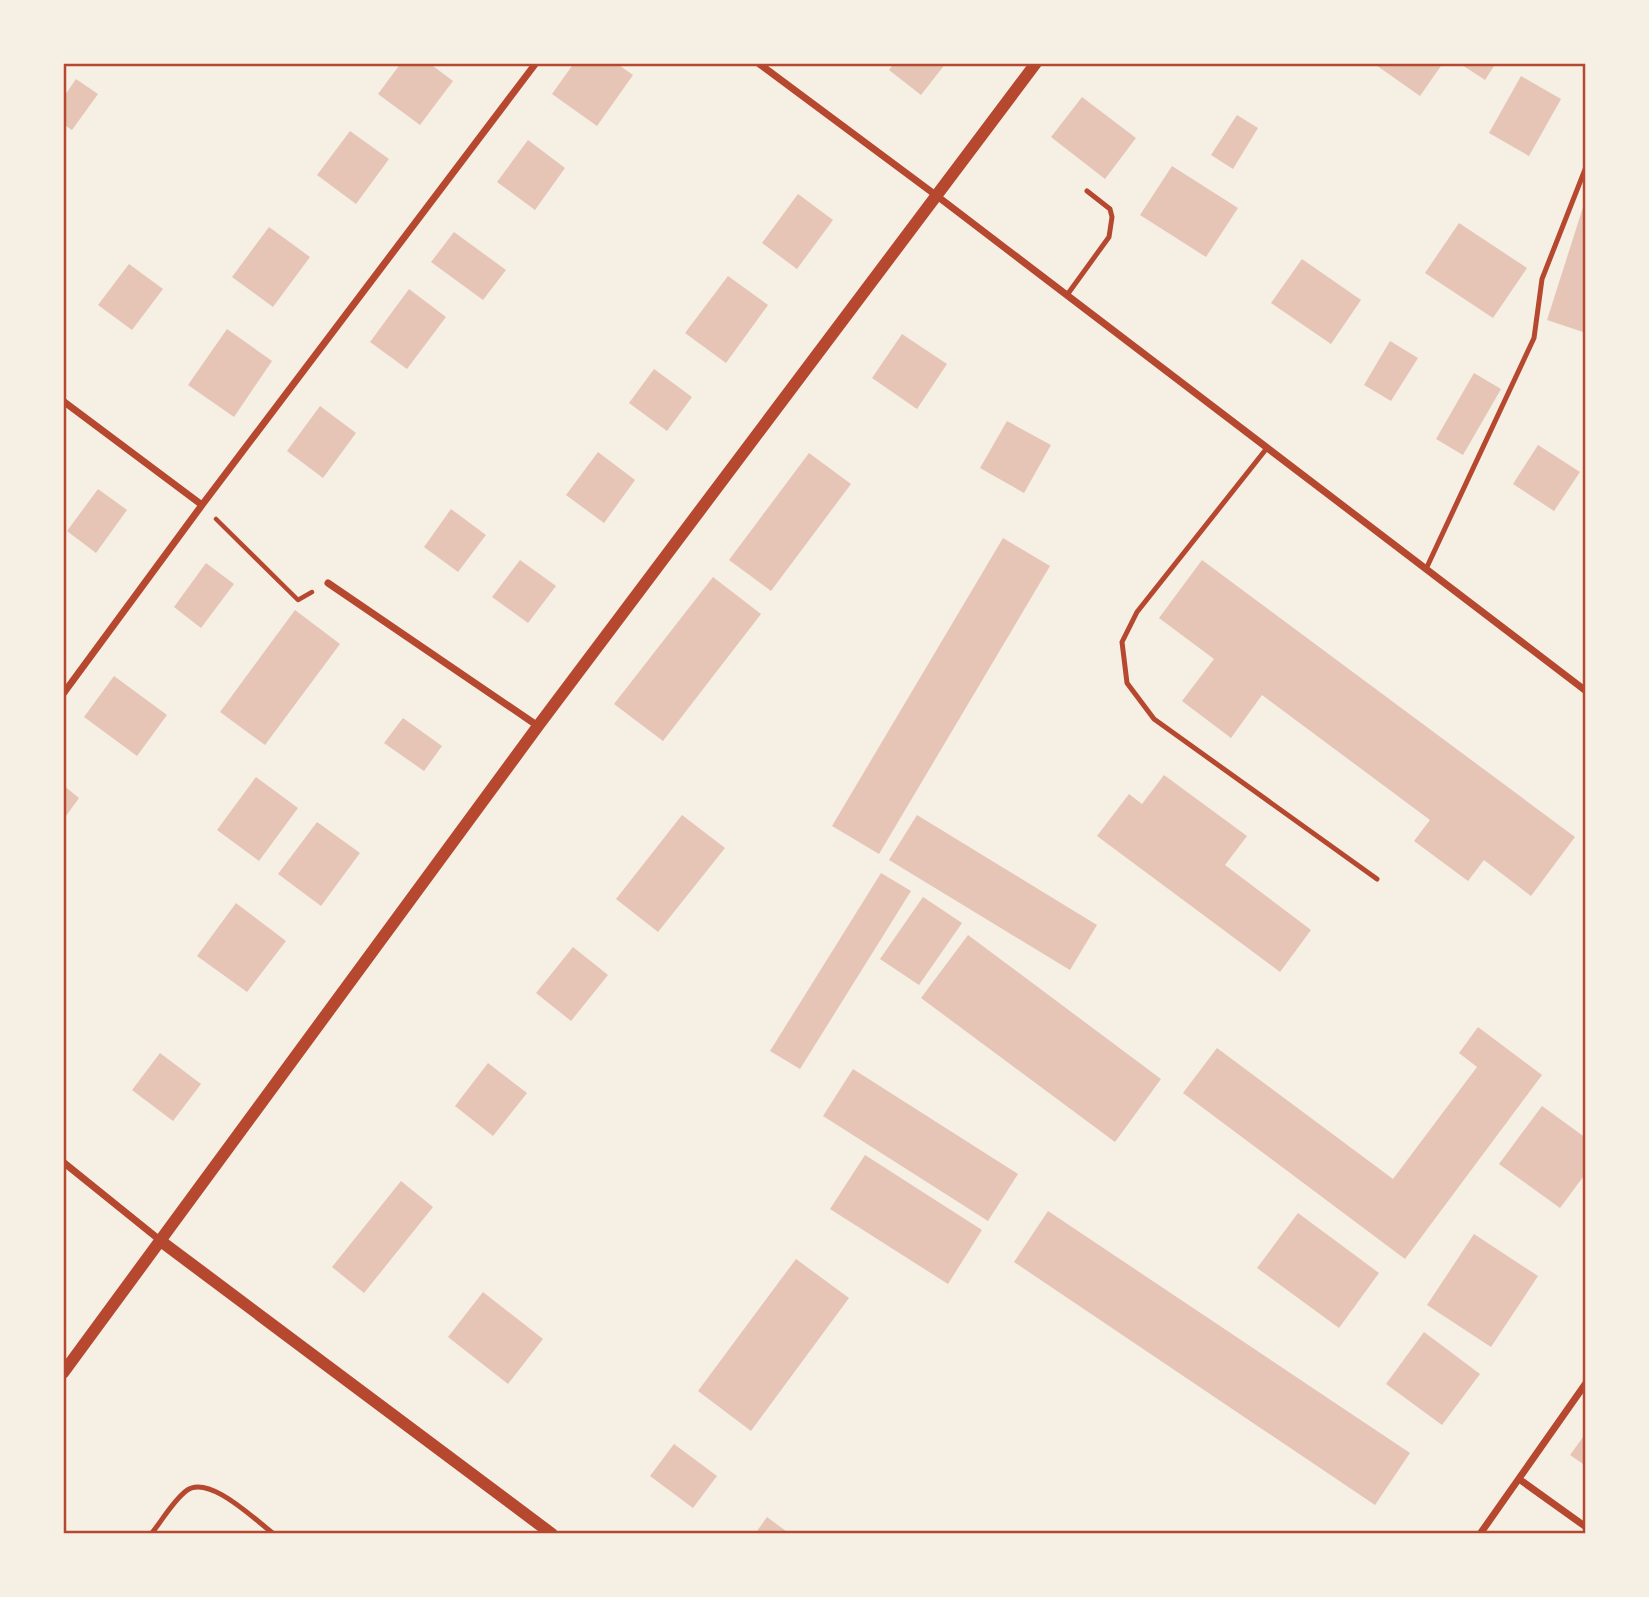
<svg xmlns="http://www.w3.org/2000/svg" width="1649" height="1597" font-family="Roboto,sans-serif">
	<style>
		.building { fill: #e6c5b7 }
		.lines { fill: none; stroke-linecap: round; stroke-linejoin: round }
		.path { stroke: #b5482f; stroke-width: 4.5 }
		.service { stroke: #b5482f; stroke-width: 5 }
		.minor { stroke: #b5482f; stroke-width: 7 }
		.tertiary { stroke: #b5482f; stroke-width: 12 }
		.neatline { fill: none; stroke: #b5482f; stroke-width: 2.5 }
	</style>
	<rect width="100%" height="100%" fill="#f6efe4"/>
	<path class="building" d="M401,63H429L453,81L420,125L378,94Z
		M574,63H616L633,75L597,126L552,94Z
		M894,63H946L921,95L889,70Z
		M1373,63H1443L1420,96Z
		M1459,63H1496L1485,80Z
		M1521,76L1561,99L1529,156L1489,133Z
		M76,79L98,94L72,130L63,124V98Z
		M1082,97L1136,138L1105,179L1051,137Z
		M1237,115L1258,128L1233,169L1211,155Z
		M350,131L389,159L356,204L317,175Z
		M528,140L565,168L535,210L497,182Z
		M1172,166L1238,208L1206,257L1140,215Z
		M798,194L833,220L797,269L762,243Z
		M1585,201H1586V333L1547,320Z
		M1459,223L1527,268L1493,318L1425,273Z
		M269,227L310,257L273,307L232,277Z
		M454,232L506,270L483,300L431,262Z
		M1302,259L1361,300L1331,344L1271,303Z
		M129,264L163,289L132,330L98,305Z
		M728,276L768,305L726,363L685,333Z
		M409,289L446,317L407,369L370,342Z
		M227,329L272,361L234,417L188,385Z
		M902,334L947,364L917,409L872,378Z
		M1390,341L1418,358L1391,401L1364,385Z
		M654,369L692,397L667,431L629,403Z
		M1474,373L1501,389L1463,455L1436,439Z
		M320,406L356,433L323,478L287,451Z
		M1007,421L1051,445L1024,493L980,468Z
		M1538,445L1580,472L1554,511L1513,484Z
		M598,452L635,480L604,523L566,495Z
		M809,453L851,484L771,591L729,560Z
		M98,489L127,510L96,553L67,531Z
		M451,509L486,535L458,572L424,547Z
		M1003,538L1050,566L879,854L832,826Z
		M520,560L556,586L528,623L492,597Z
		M1202,560L1575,837L1531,896L1484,860L1468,881L1414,841L1430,820L1262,695L1231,738L1182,701L1214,659L1159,618Z
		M206,563L234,584L201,628L174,607Z
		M713,577L761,614L663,741L614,704Z
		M295,610L340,644L265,745L220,712Z
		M114,676L167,715L137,756L84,717Z
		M403,718L442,746L424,771L384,743Z
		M1164,775L1247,836L1225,865L1311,930L1280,972L1097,836L1129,794L1142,804Z
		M256,777L298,808L259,861L217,830Z
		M63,785L79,798L63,820Z
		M682,815L725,848L658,932L616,899Z
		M917,815L1097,925L1070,970L889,860Z
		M317,822L360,853L321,906L278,874Z
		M881,873L911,891L800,1069L770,1051Z
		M923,897L962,923L919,985L880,959Z
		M236,903L286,941L247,992L197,956Z
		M968,935L1161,1079L1115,1142L921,998Z
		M573,947L608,975L571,1021L536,993Z
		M1478,1027L1542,1075L1405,1259L1183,1093L1217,1048L1393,1179L1477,1067L1459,1053Z
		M160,1053L201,1084L173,1121L132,1090Z
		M488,1063L527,1093L493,1136L455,1106Z
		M853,1069L1018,1174L988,1221L823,1116Z
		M1542,1106L1586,1138V1173L1560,1208L1499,1164Z
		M865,1155L982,1230L948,1284L830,1209Z
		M401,1181L433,1207L364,1293L332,1267Z
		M1048,1211L1410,1453L1375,1505L1014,1262Z
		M1298,1213L1379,1273L1339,1328L1257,1268Z
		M1474,1234L1538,1276L1491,1347L1427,1305Z
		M796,1259L849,1298L751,1431L698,1391Z
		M483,1292L543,1339L508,1384L448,1337Z
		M1424,1332L1480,1374L1442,1425L1386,1384Z
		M1586,1433V1466L1570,1455Z
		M674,1444L717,1476L693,1508L650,1476Z
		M767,1517L790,1534H755Z"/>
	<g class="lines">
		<path class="path" d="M216,519L298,600L312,592"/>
		<path class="service" d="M1067,295L1109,237L1112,217L1110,209L1087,191
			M1267,448L1137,612L1122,642L1127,683L1154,719L1377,879
			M1426,569L1534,338L1542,279L1586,167
			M151,1534C162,1521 172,1502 186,1491C208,1473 255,1520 274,1534"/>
		<path class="minor" d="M758,63L937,196L1586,691
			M63,401L202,505
			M328,583L538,726
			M63,694L202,505L536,63
			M63,1162L161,1241
			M1519,1479L1586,1527
			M1480,1534L1586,1383"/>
		<path class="tertiary" d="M162,1242L552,1534
			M63,1373L538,726L1036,63"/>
	</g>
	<rect width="1649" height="1597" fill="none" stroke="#f6efe4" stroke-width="130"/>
	<rect x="65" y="65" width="1519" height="1467" class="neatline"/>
</svg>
